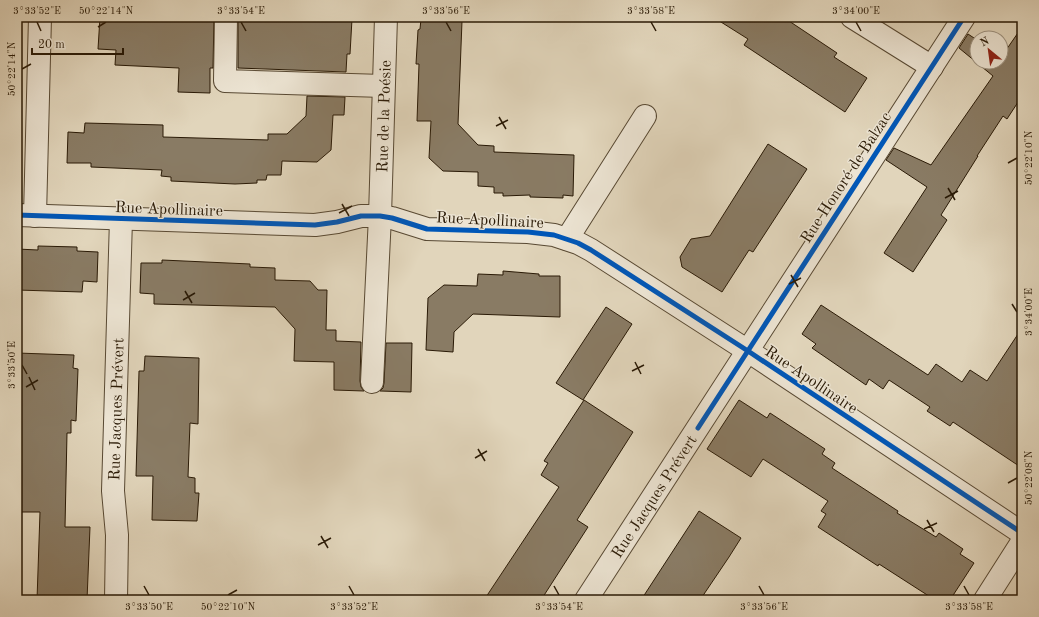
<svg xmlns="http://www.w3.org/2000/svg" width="1039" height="617" font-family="'Old Standard TT',serif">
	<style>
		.building { fill: #897b64; stroke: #2a1a06 }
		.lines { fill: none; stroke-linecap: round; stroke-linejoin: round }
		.minor-casing { stroke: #584933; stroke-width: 24 }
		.minor { stroke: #ece4d3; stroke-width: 22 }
		.cycleway-casing { stroke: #ece4d3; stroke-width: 8 }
		.cycleway { stroke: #0057b8; stroke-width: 5 }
		.ticks { fill: none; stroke: #2a1a06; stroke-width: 1.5 }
		.labels { text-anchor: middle; stroke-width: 3; stroke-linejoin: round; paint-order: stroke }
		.street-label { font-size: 16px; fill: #2a1a06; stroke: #ece4d3 }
		.neatline { fill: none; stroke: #2a1a06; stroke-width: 1.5 }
		.ticks-label { font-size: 10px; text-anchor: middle; fill: #2a1a06 }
	</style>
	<rect width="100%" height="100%" fill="#e1d5bb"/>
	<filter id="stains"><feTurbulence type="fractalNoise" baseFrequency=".005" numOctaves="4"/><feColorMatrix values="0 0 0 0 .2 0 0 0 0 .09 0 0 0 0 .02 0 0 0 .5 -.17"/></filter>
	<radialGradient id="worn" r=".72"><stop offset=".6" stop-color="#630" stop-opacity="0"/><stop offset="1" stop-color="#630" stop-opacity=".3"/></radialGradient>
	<path class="building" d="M100,17H214L213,68H210V93L178,92L179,68L115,65L116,50L98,49Z
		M238,17H348V19H352L350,54H347L346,72L238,68Z
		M425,17H458V20L462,21L458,124L478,145L494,146V152L574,155L573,196L563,195V198L530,197V195L503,196V193H494V187L478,186V172L443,171L429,158L431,121H417L419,64H416L418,30L420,29L421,19H425Z
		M713,17H783L837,53L834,57L867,78L845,112L744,45L748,39Z
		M1022,27V96L1007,119L1003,116L977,156H978L941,215L947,220L913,272L884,253L927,187L886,160L894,148L931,165L993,76L959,48L968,34L977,40V62H1001V55L1002,56Z
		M307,96L345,97L344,115H333L331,150L317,162L282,161L281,175H267L266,180H257V183L235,184L171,181V177L161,176L162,170L91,167V163H67L68,132L84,133L85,123L163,125V137L268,140V134H287L306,116Z
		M768,144L807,169L753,252L749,250L722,292L682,267L680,257L691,239L710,236Z
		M38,246L77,247V251L98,252L97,282L83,281L82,292L17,290V249L38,250Z
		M162,260L250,264V267L275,268V280L310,281L318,290H327L326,330H336V341L361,342L360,381L361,387L364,391L334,390V362L294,361L295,329L275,307L154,304V294L140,293L141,263H162Z
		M503,271L539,274V276H560V317L473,314L454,332L453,352L426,350L428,298L444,285L477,286L478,274L503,275Z
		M821,305L928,375L936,364L962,382L970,370L987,381L1022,328V468L953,422L950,426L927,411L930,407L889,380L883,389L869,379L866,385L812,348L816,344L802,334Z
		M606,307L632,324L583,400L556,383Z
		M386,343H412L411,392L380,391L383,388L384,383Z
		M17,353L74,355L73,368L78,369L76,421L71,420V433H67L65,527H90L87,600H37L40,512H17Z
		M145,356L199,358L198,424L190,423L188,477L195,478V493H199L197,521L152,520L153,476H136L139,371H144Z
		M584,400L633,432L577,520L588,527L541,600H484L559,487L541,475L548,463L544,461Z
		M739,400L767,418L770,413L825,449L822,454L835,463L832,468L898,511L897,513L936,537L939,533L963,549L960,554L974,563L950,600H935L879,564L878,566L818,527L826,514L821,511L828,501L763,459L751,477L707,449Z
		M699,511L741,538L729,557L700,600H641Z"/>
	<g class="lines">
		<defs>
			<g id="minor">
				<path d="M226,17L225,81L383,86"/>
				<path d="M852,17L932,67"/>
				<path d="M17,215L315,225L337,222L361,216H380L392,218L427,229L528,232L554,235L578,243L591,250L748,351L1022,533"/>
				<path d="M35,216L40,17"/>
				<path d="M567,239L645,116"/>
				<path id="s1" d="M372,382L380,216L386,17"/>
				<path id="s2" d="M116,600L117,535L113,491L121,219"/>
				<path id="s3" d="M586,600L964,17"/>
				<path d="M985,600L1022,542"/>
			</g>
		</defs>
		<use href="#minor" class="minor-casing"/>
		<use href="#minor" class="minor"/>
		<defs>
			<path id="cycleway" d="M17,215L315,225L337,222L361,216H380L392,218L427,229L528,232L554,235L578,243L591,250L748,351L1022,533
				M698,428L964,17"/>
		</defs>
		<use href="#cycleway" class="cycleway-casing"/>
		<use href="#cycleway" class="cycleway"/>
	</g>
	<path class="ticks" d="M37,22L41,31M241,22L246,31M446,22L451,31M651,22L656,31M856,22L861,31M98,27L106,22M22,69L31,64M499,117L506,129M496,126L508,120M1008,163L1017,158M948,188L955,200M945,198L958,191M342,204L349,216M339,213L352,206M791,275L798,287M789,284L801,278M185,291L192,303M183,300L195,293M1012,304L1017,312M635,362L641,374M22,365L27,374M632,371L644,365M29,377L35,390M26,387L38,380M478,449L485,461M475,458L487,451M1008,483L1017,478M927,520L934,532M924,529L937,523M321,536L328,548M318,545L331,538M144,586L149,595M349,586L354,595M554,586L559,595M759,586L764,595M964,586L969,595M228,595L237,590"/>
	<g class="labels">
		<g class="street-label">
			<text dy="6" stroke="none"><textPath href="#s1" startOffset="266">Rue de la Poésie</textPath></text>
			<text transform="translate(845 177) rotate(-57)" y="6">Rue Honoré de Balzac</text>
			<text transform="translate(169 208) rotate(2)" y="6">Rue Apollinaire</text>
			<text transform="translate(490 219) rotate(3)" y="6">Rue Apollinaire</text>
			<text transform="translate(812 379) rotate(34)" y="6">Rue Apollinaire</text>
			<text dy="6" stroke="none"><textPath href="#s2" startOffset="191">Rue Jacques Prévert</textPath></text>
			<text dy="6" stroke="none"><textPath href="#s3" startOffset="124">Rue Jacques Prévert</textPath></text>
		</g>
	</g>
	<rect width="1039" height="617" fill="none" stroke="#e1d5bb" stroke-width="44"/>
	<g transform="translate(989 50) rotate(331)"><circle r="19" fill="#ece4d3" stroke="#9e9381"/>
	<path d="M0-3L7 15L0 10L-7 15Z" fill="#8f2418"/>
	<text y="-6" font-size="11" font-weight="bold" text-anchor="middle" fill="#2a1a06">N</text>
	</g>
	<path d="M32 48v6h91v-6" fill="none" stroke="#2a1a06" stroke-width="2"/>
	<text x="38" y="48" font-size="12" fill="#2a1a06" stroke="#ece4d3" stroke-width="3" paint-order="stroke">20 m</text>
	<rect x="22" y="22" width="995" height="573" class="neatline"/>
	<g class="ticks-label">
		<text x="37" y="14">3°33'52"E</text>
		<text x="106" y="14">50°22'14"N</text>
		<text x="241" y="14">3°33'54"E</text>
		<text x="446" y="14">3°33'56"E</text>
		<text x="651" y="14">3°33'58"E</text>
		<text x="856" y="14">3°34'00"E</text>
		<text transform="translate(11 69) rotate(-90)" y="4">50°22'14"N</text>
		<text transform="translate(1028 158) rotate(-90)" y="4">50°22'10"N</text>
		<text transform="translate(1028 312) rotate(-90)" y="4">3°34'00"E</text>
		<text transform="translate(11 365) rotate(-90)" y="4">3°33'50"E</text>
		<text transform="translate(1028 478) rotate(-90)" y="4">50°22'08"N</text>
		<text x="149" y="610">3°33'50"E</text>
		<text x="228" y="610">50°22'10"N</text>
		<text x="354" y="610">3°33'52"E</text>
		<text x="559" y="610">3°33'54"E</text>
		<text x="764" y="610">3°33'56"E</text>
		<text x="969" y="610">3°33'58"E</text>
	</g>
	<rect width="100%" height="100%" filter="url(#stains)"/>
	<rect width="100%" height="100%" fill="url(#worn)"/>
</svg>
